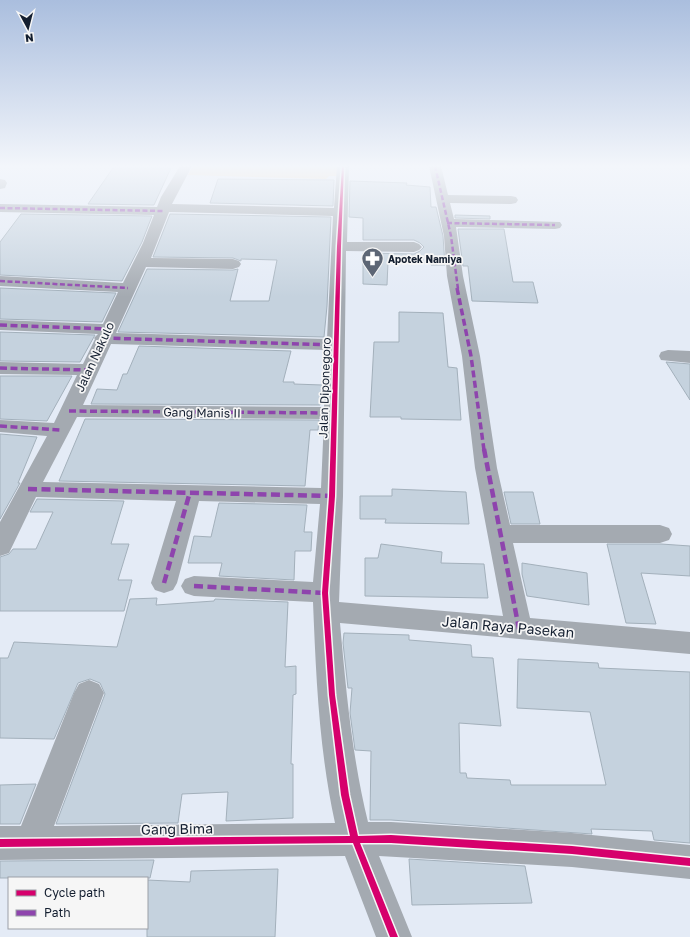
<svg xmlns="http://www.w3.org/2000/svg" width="690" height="937" font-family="'Golos Text',sans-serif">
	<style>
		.green { fill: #f2d9b1 }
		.building { fill: #c5d2de; stroke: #a3b0bb }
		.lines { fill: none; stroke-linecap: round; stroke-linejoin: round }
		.minor { fill: #a4aab1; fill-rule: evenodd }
		.quiet-far2 { stroke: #8e44ad; stroke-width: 2.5; stroke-dasharray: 5 2.5; stroke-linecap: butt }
		.quiet-far1 { stroke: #8e44ad; stroke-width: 3.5; stroke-dasharray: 7 3.5; stroke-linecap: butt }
		.quiet { stroke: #8e44ad; stroke-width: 4.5; stroke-dasharray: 9 4.5; stroke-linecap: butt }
		.cycleway-casing { stroke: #f6f6f6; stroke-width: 3 }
		.cycleway { fill: #d6006c; fill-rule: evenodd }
		.labels { text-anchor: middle; stroke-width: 3.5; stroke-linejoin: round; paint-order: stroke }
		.far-poi-label { font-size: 10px; font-weight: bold; fill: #141f30; stroke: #f6f6f6; text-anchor: start }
		.street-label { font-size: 12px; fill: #141f30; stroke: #f6f6f6 }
		.near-street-label { font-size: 14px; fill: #141f30; stroke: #f6f6f6 }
	</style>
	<rect width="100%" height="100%" fill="#e4ebf6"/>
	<path class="green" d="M193,166H339L338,176H329L326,179L188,175Z"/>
	<path class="building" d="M113,168H171L154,205L88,204Z
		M218,179L334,180L333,206L210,203Z
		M350,181L407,183L406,185L430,187L431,207H436L443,236L445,265H431V263L388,262L387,285L363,284V253L414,254L420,251L424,247L420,243L414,240H363V218L349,217Z
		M21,214L152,216L142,242L122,281L0,275V242Z
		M170,214L331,217L327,306L324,337L118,332L147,269L233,270L238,269L230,301H269L277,260L241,259V261L233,258L153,257Z
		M455,215L490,216V219L455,218Z
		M458,229H504L513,282H533L538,303L472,301L468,266H463Z
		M0,288L116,293L102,322L0,319Z
		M399,312L443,313L448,367L457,368L461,420L401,419V417H370L374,342H399Z
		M0,332L95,335L80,362L0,361Z
		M139,346L291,351L283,382H294V384L322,385L320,405L91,404L97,389L117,390L123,374H127Z
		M666,362L690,364V400Z
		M0,376H72L47,421L0,419Z
		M85,419L319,420L318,430H310L305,486L59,481Z
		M0,434L37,437L18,483H20L0,519Z
		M392,489L466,492L469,524L385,523L386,519H360V496H392Z
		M504,492H533L540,524H511Z
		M37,499L124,501L111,544H129L118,580H132L124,611H0V557L9,554L13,549H36L53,512H30Z
		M219,503L307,505L304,532H312L311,551H295L294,580L219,576L222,563H188L194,536L211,537Z
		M381,544L442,552L441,563L484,564L488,598L365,596V558H378Z
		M607,544H661L690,546V576L641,573L656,624L626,623Z
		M522,563L587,573L589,605L527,596L522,574Z
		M157,598L156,605L214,601L215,599L288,602L285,667L296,666V694L293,695L291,764H293V818L226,821L228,792L182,794L178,823L56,824L105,694L100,683L90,679L78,683L54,739L0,738V658H8L14,642L117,647L130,599Z
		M344,633L409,635V640L471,645L472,657L493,658L501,726L459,723L460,773H466L467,778L510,780L511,785H606L590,712L517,708L518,659L598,663L599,668L690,672V843L654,840L652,831L591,829L592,834L391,820H370L371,751L355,750L350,713L352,688H348L343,643Z
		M36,784L20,824H0V785Z
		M409,859L525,866L532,903L412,905Z
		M154,860L150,878H0V861Z
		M278,869L275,937H147V880L190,882L191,871Z"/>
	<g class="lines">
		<path class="minor" d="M180,166H192L172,204L334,208L337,166H349L347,242H414L419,244L422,247L419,250L414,252L346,251L343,496L339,602L503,616L475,468L462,356L447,276L444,236L429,166H441L448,195L511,196L516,197L518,200L516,203L511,204L450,203L454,219L560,222L562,225L560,228L555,229L456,227L463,276L480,356L497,468L510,525H660L669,528L672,534L669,540L660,543H513L530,618L690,632V654L340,623C346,690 352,757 368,822H391L572,833L690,845V879L572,867L379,856L412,937H376L345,856L0,860V826H21L74,693L79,684L89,680L99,684L104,693L54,826L335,823C319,750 316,676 313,602L194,596L185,593L181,586L185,579L194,576L313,582L320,504L199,501L177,583L173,590L164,593L155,590L151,583L176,501L36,497L9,553L0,556V522L47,436L0,432V420L54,423L77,375L0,374V362L83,364L95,339L94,338L98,334L0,330V320L103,324L118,292L0,286V276L123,283L143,243L154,215L0,212V204L157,207L161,197ZM169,212L333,216L327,339L116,333L146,267L233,269L239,267L241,264L239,261L233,259L151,258ZM111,344L327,350L324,407L83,405ZM77,417L324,419L321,488L43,482Z
			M0,179L5,180L7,183L5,188L0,189Z
			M668,350L690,351V363L661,360L659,356L661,352Z"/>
		<path class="quiet-far2" d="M435,166L451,236L458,289
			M0,208L163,211
			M447,223L555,225
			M0,281L128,288"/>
		<path class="quiet-far1" d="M457,288L471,356L484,450
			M0,325L108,329
			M103,338L336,345
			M0,368L88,370
			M69,411L334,413
			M0,426L60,430"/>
		<path class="quiet" d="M484,449L519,629
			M28,489L332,496
			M164,583L190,492
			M194,586L325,593"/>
		<defs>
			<path id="cycleway" d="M342,166H344L341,246L335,496L328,593L335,695L349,795L358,836L391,835L572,846L690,858V866L572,854L391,843H360L398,937H390L353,843L0,847V839L350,836L341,795L329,695L322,593L329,496L337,246Z"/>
		</defs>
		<use href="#cycleway" class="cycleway-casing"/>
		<use href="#cycleway" class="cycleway"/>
	</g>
	<linearGradient id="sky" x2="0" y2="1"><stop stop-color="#aabede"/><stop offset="0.56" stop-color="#f3f6fb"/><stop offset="1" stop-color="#f3f6fb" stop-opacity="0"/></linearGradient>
	<rect width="690" height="297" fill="url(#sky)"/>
	<defs>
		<symbol id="pharmacy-pin" viewBox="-11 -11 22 30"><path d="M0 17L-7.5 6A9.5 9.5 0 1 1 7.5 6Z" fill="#5d6675" stroke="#f6f6f6"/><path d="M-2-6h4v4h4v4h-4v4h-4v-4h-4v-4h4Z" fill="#fff"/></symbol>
	</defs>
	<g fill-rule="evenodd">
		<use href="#pharmacy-pin" x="360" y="246" width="25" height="34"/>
	</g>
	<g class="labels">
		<g class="far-poi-label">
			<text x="388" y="263">Apotek Namiya</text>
		</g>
		<g class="street-label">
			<text transform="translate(95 357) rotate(-65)" y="4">Jalan Nakulo</text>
			<text transform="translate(325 388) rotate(-88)" y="4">Jalan Diponegoro</text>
			<text transform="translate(202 413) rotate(1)" y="4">Gang Manis II</text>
		</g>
		<g class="near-street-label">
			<text transform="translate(508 627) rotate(5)" y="5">Jalan Raya Pasekan</text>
			<text transform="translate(177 829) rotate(-1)" y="5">Gang Bima</text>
		</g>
	</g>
	<rect x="8" y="877" width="140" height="52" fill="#f6f6f6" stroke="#9ca0a7"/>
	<rect x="16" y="890" width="20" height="6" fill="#d6006c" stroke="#9ca0a7"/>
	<text x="44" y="897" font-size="12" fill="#141f30">Cycle path</text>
	<rect x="16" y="910" width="20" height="6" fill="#8e44ad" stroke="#9ca0a7"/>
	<text x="44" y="917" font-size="12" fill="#141f30">Path</text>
	<g transform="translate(28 28) rotate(173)" stroke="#f6f6f6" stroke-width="3" paint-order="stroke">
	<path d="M0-3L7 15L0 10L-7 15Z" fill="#141f30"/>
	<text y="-6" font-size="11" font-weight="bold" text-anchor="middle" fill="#141f30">N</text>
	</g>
</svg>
